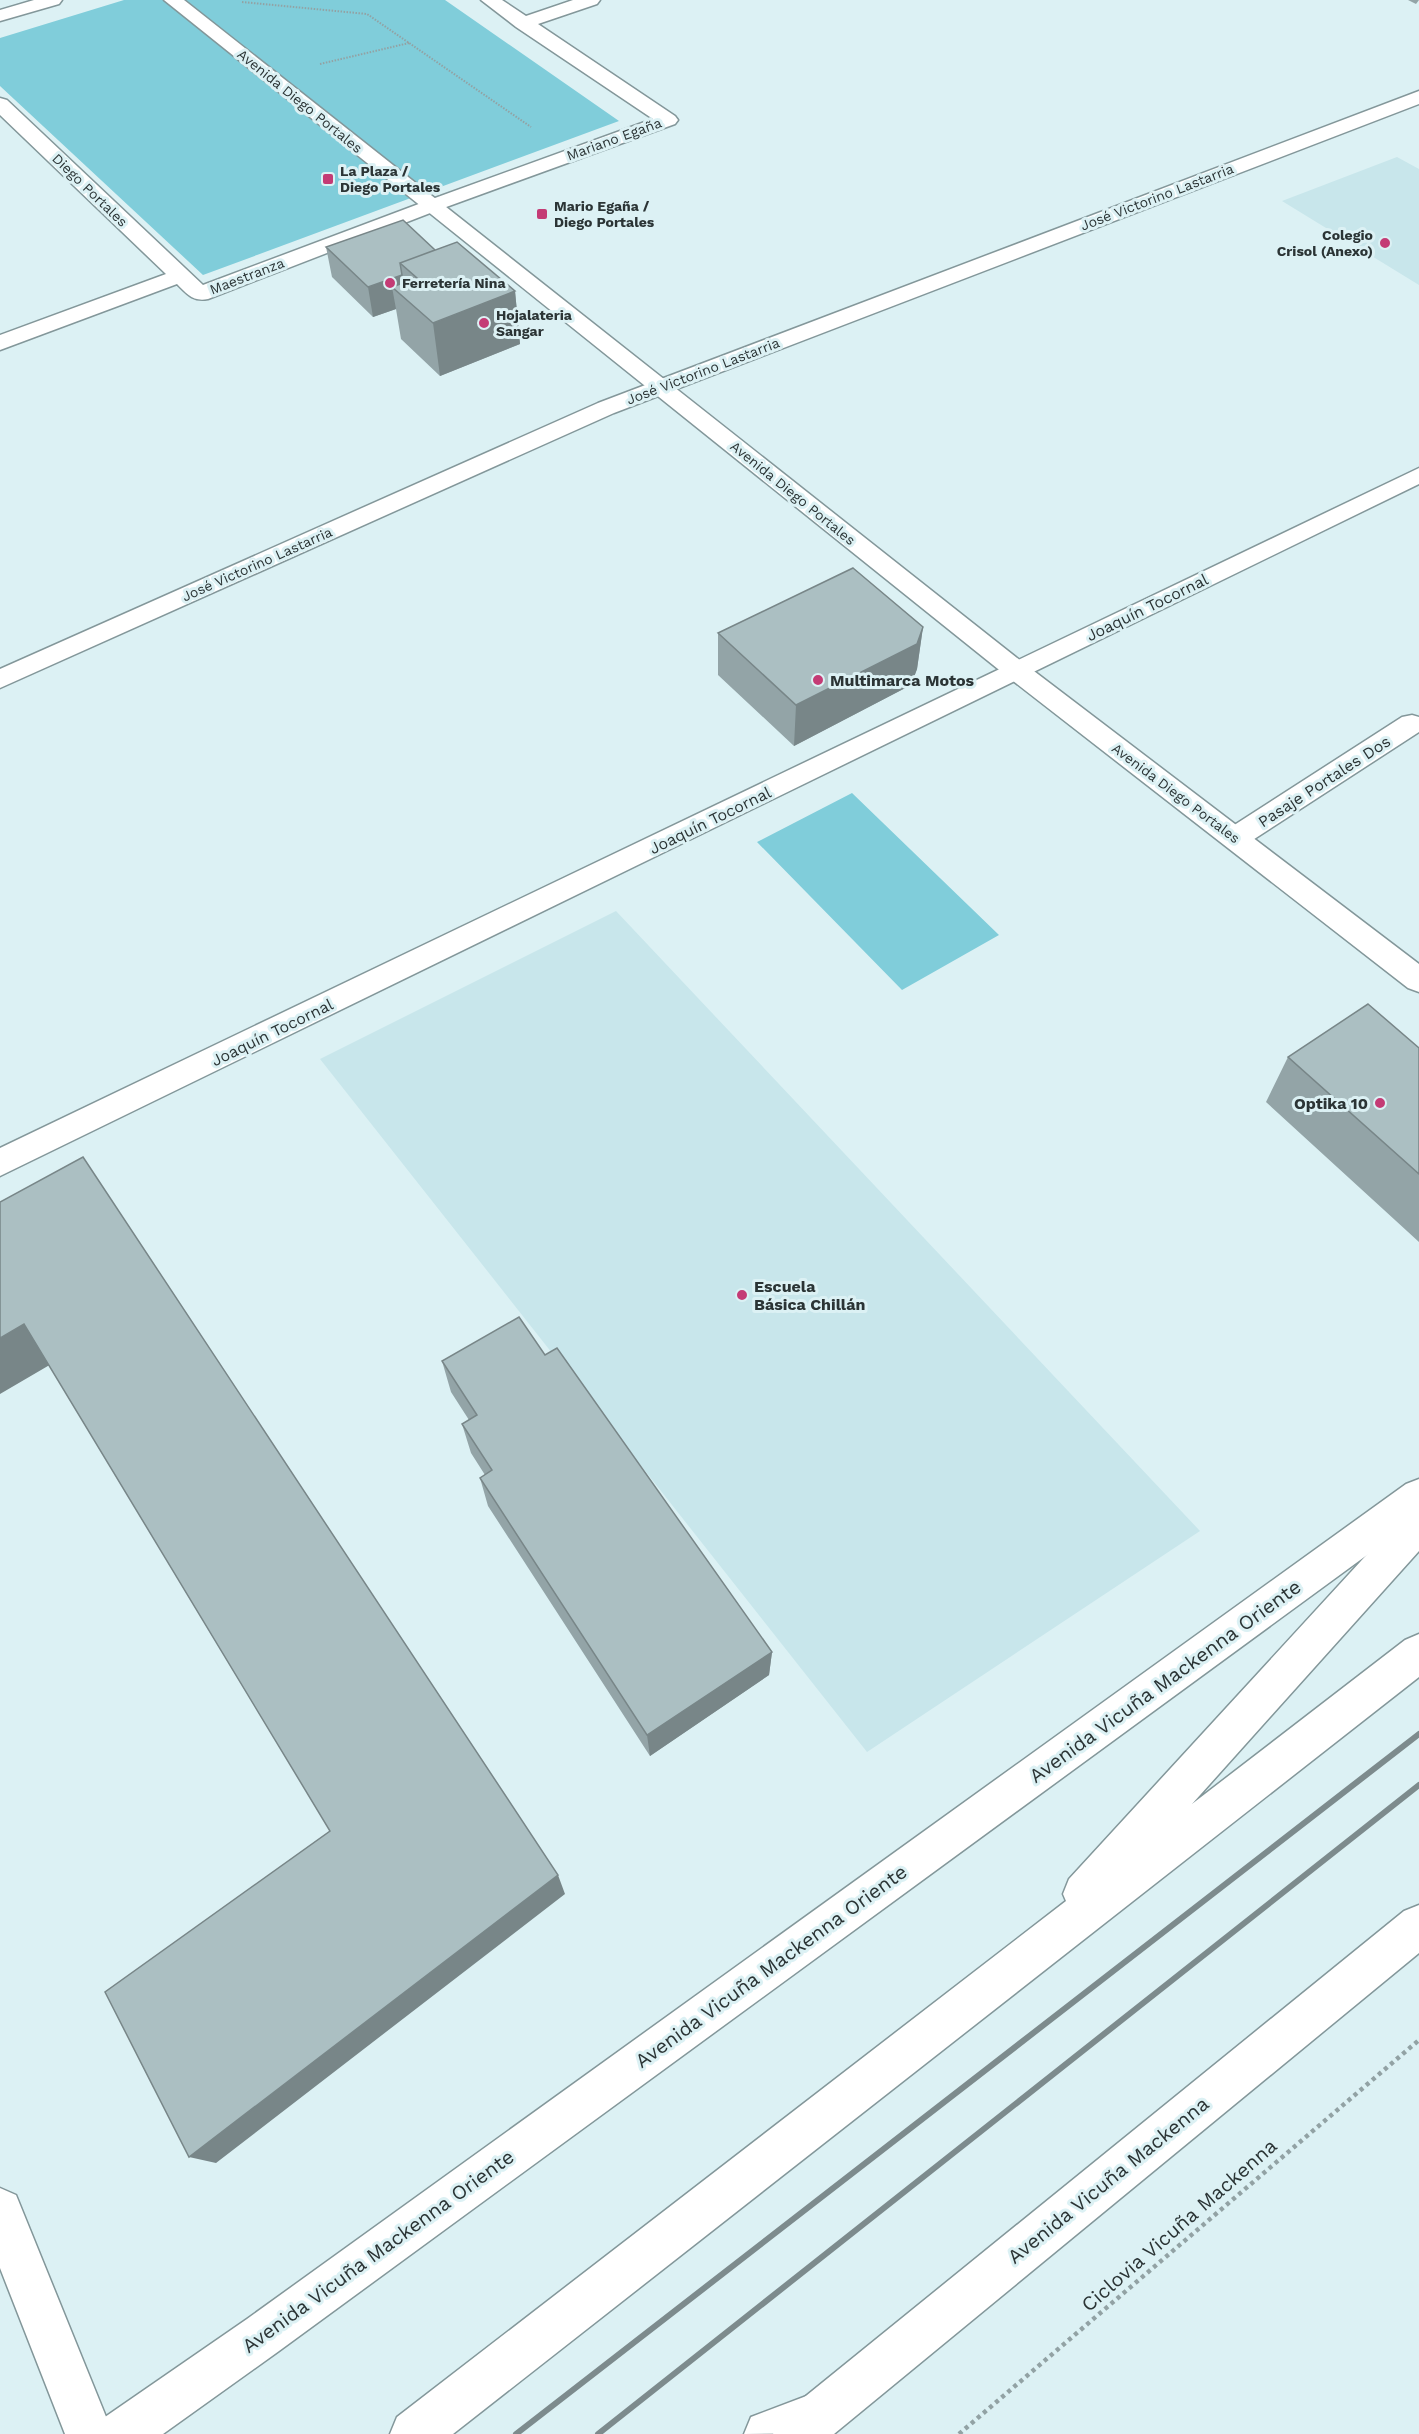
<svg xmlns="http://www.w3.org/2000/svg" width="1419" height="2434" font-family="'Work Sans',sans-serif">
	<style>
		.built { fill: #c8e6eb }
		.green { fill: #80cdda }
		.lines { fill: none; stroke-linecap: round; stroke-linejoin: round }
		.minor-casing { stroke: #83979a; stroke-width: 3 }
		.major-casing { stroke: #83979a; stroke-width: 3 }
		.path-far1 { stroke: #92a2a4; stroke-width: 2; stroke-dasharray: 1.5 1.5; stroke-linecap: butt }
		.path { stroke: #92a2a4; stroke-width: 4.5; stroke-dasharray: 4 4; stroke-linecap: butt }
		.minor { fill: #fff; fill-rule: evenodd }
		.major { fill: #fff; fill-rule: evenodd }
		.rail { stroke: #7d8b8d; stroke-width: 6 }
		.wall { fill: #93a4a7 }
		.shaded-wall { fill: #788688 }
		.building { fill: #abbfc2; stroke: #788688; stroke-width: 1.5 }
		.poi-dot { fill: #c43b75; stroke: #dcf1f4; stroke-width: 2 }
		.labels { text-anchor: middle; stroke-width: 6; stroke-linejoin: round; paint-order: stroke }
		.far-street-label { font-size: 14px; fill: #2b3435; stroke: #dcf1f4 }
		.far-poi-label { font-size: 14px; font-weight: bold; fill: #2b3435; stroke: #dcf1f4; text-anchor: start }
		.street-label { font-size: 16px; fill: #2b3435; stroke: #dcf1f4 }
		.poi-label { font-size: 16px; font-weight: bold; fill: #2b3435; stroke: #dcf1f4; text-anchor: start }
		.near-street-label { font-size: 20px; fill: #2b3435; stroke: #dcf1f4 }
	</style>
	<rect width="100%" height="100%" fill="#dcf1f4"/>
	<path class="built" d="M1397,157L1419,169V285L1282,201Z
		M616,911L1200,1531L867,1752L320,1059Z"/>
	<path class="green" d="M124,0H445L619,121L203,275L0,86V38Z
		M852,793L999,935L902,990L757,842Z"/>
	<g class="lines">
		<defs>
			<path id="minor" d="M34,0H62L59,4L0,21V10Z
				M481,0H502L526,16L573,0H600L597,4L538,24L675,116L678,120L675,124L438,210L208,299C193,302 187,294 177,284L0,350V335L166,274L0,115V98L7,100L203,285L424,202L653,119L516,27Z
				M1419,91V104L614,413L0,688V669L598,403Z
				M1419,468V484L0,1176V1148Z
				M1412,715L1419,717V732L1245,845L1235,848L1225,845L1221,838L1225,831L1402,717Z
				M1419,1507V1551L1192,1804L1405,1640L1419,1634V1677L453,2434H390L397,2417L1066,1901L1063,1894L1069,1879L1406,1512Z
				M0,2188L16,2195L113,2434H65L0,2268Z
				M817,2392L834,2399L841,2416L834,2433L744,2434L751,2417Z"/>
			<path id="major" d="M164,0H184L1026,665L1419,964V992L1408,988L1008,677Z
				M1419,1479V1517L279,2351L163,2434H98L105,2417L247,2319L1406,1484Z
				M1419,1905V1953L834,2434H773L780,2417L1404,1911Z"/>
		</defs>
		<use href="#minor" class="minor-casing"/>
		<use href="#major" class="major-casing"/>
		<path class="path-far1" d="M242,2L367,14L531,127
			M320,64L409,43"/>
		<path class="path" d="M959,2434L1419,2040"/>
		<use href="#minor" class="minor"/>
		<use href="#major" class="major"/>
		<path class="rail" d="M516,2434L1419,1734
			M598,2434L1419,1785"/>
	</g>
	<path class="wall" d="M1408,0H1419L1416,4Z
		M326,247L435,250L515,291L520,344L440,376L401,339L396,309L373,317L332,277Z
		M923,627L917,669L911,685L794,746L718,675V633Z
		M1419,1048V1242L1266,1102L1288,1057Z
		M545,1355L772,1652L769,1675L650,1756L488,1506L480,1478L485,1475L471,1453L462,1424L469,1420L451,1392L442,1361Z"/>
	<path class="shaded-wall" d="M402,275L406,299L392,287L396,309L373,317L368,287Z
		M515,291L520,344L440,376L433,323Z
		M923,627L917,669L911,685L794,746L796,705Z
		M24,1324L53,1363L0,1394V1338Z
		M772,1652L769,1675L650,1756L647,1735Z
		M558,1875L565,1894L216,2163L189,2157Z"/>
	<path class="building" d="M403,220L435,250L400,263L402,275L368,287L326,247Z
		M457,242L515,291L433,323L392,287L417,278L400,263Z
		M853,568L923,627L917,644L796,705L718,633Z
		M1368,1004L1419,1048V1174L1288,1057Z
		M83,1157L558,1875L189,2157L105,1992L330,1831L24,1324L0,1338V1202Z
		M519,1317L545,1355L557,1348L772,1652L647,1735L480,1478L492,1470L462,1424L477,1415L442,1361Z"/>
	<g class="poi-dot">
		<rect x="322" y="173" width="12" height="12" rx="3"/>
		<rect x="536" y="208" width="12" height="12" rx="3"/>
		<circle cx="1385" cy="243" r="6"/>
		<circle cx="390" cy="283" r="6"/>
		<circle cx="484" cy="323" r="6"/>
		<circle cx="818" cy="680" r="6"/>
		<circle cx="1380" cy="1103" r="6"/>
		<circle cx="742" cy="1295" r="6"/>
	</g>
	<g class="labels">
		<g class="far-street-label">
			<text transform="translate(300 101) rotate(39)" y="5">Avenida Diego Portales</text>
			<text transform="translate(614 139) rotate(-20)" y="5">Mariano Egaña</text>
			<text transform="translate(90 190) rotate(44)" y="5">Diego Portales</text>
			<text transform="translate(1157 197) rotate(-21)" y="5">José Victorino Lastarria</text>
			<text transform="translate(247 276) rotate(-21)" y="5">Maestranza</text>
			<text transform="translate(703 371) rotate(-21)" y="5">José Victorino Lastarria</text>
			<text transform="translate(793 493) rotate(39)" y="5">Avenida Diego Portales</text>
			<text transform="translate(257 564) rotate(-24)" y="5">José Victorino Lastarria</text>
			<text transform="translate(1176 793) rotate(37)" y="5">Avenida Diego Portales</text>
		</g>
		<g class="far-poi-label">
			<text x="340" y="176">La Plaza /<tspan x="340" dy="16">Diego Portales</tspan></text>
			<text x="554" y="211">Mario Egaña /<tspan x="554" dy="16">Diego Portales</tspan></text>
			<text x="1373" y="240" text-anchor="end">Colegio<tspan x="1373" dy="16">Crisol (Anexo)</tspan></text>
			<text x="402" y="288">Ferretería Nina</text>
			<text x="496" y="320">Hojalateria<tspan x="496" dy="16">Sangar</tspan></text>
		</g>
		<g class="street-label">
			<text transform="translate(1147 607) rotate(-26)" y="6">Joaquín Tocornal</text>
			<text transform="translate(1324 781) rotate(-33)" y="6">Pasaje Portales Dos</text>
			<text transform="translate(710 820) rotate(-26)" y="6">Joaquín Tocornal</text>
			<text transform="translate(272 1032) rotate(-26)" y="6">Joaquín Tocornal</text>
		</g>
		<g class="poi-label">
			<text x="830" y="686">Multimarca Motos</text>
			<text x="1368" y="1109" text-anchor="end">Optika 10</text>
			<text x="754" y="1292">Escuela<tspan x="754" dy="18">Básica Chillán</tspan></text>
		</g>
		<g class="near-street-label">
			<text transform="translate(1165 1681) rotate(-36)" y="7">Avenida Vicuña Mackenna Oriente</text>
			<text transform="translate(771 1966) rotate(-36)" y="7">Avenida Vicuña Mackenna Oriente</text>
			<text transform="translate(1108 2180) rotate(-39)" y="7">Avenida Vicuña Mackenna</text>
			<text transform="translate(1179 2225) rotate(-41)" y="7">Ciclovia Vicuña Mackenna</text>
			<text transform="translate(378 2251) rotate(-36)" y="7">Avenida Vicuña Mackenna Oriente</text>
		</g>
	</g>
</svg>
